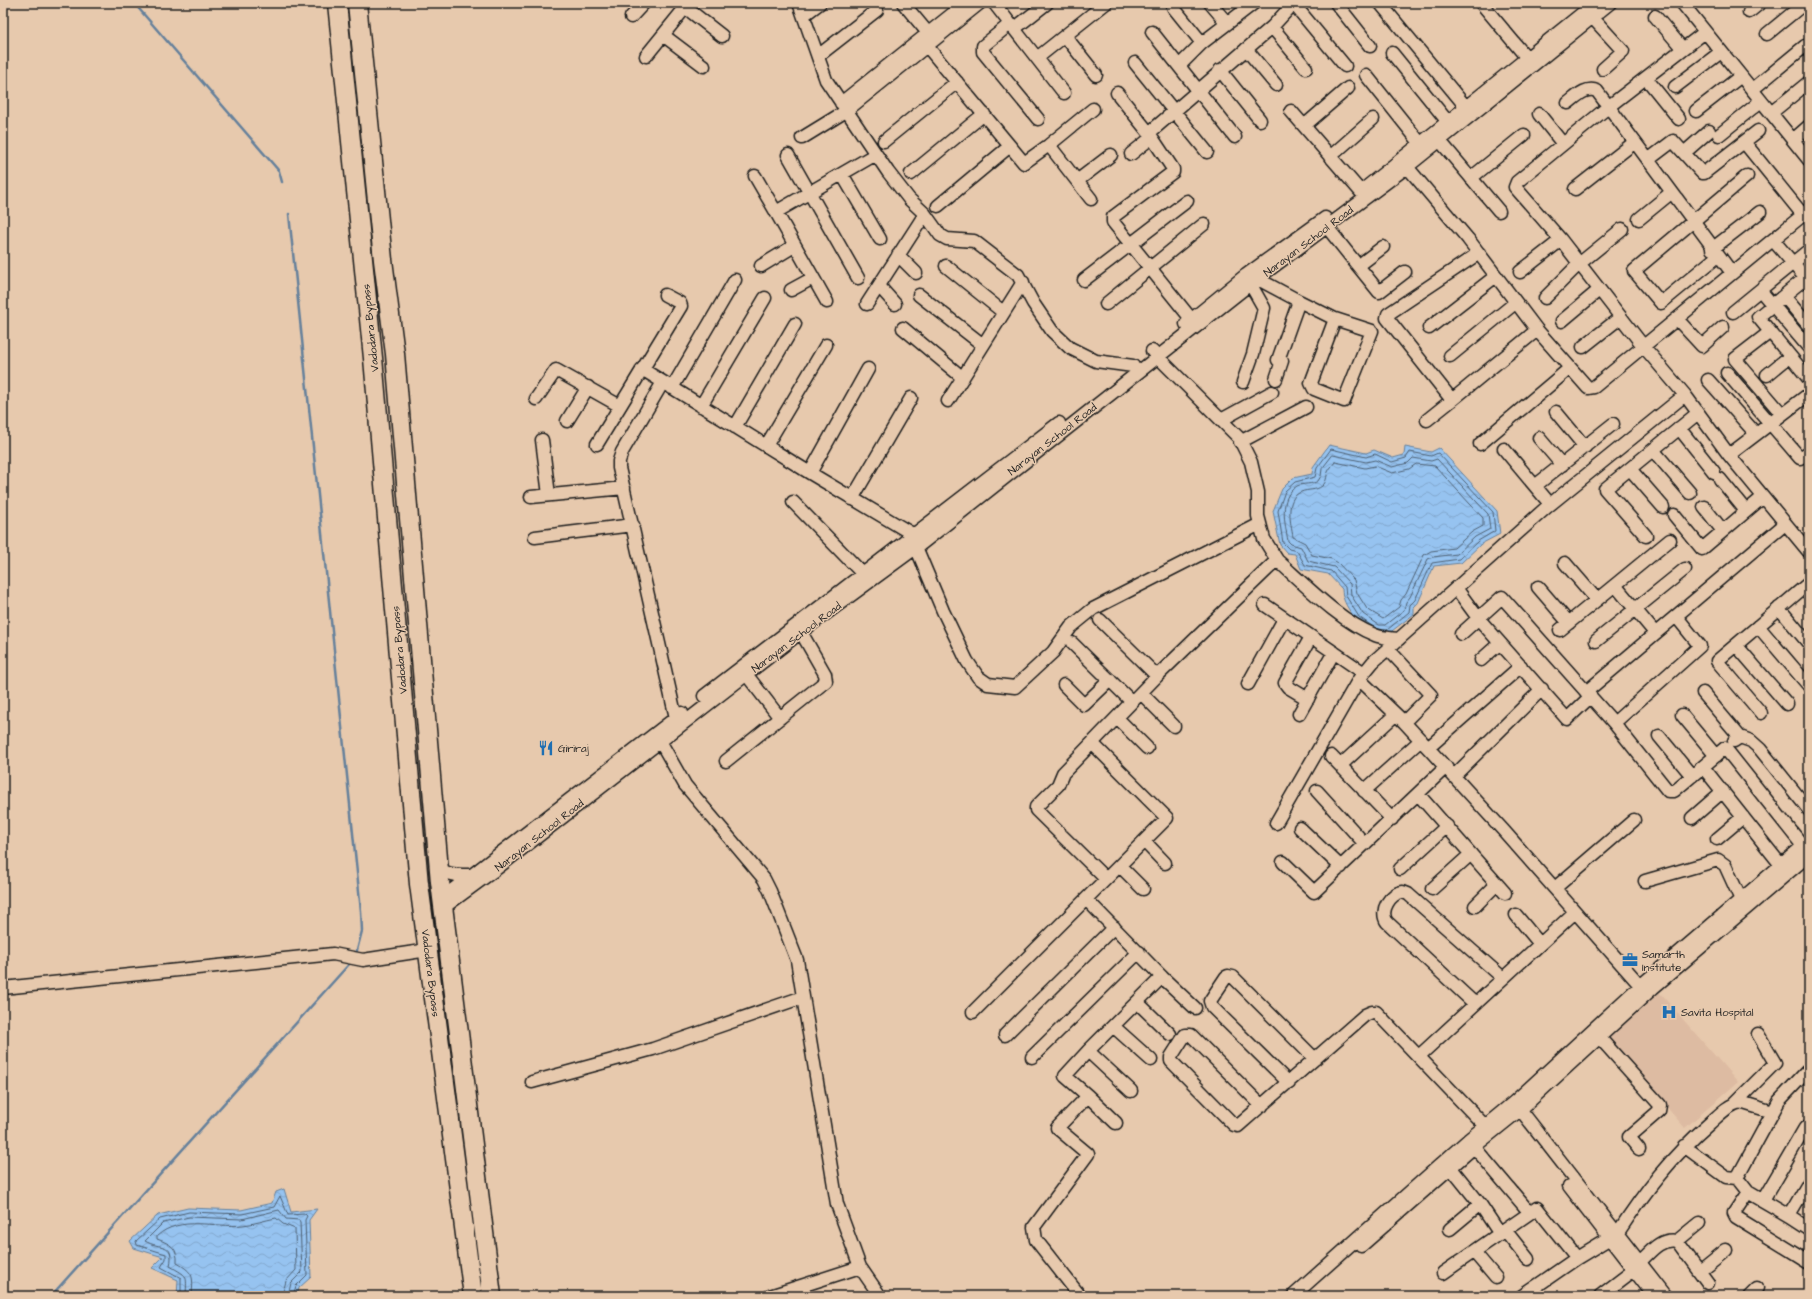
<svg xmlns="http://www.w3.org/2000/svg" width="1812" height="1299" font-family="'Architects Daughter',sans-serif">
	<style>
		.built { fill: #ddbba2 }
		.water { fill: url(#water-waves); stroke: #65809b }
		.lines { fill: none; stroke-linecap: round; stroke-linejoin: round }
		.shore { stroke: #4d5f71; stroke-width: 1 }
		.stream { stroke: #65809b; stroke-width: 2.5 }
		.minor-casing { stroke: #1c1c1c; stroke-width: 15 }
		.highway-casing { stroke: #1c1c1c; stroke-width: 21 }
		.minor { stroke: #e7c9ad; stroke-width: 12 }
		.highway { stroke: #e7c9ad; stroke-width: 18 }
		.labels { text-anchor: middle; stroke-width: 3; stroke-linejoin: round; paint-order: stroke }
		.street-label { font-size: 11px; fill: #1c1c1c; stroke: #e7c9ad }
		.poi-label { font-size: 11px; fill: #1c1c1c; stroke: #e7c9ad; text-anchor: start }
	</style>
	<defs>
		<pattern id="water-waves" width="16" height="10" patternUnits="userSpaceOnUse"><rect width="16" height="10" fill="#96c3f0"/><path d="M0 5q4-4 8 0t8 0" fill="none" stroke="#81a7cd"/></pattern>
	</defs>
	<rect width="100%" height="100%" fill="#e7c9ad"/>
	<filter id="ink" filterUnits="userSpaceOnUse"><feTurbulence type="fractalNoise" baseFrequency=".025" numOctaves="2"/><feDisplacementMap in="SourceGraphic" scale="8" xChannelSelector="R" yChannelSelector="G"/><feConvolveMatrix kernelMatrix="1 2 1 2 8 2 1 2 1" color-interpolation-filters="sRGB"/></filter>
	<g filter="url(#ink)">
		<path class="built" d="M1659,992L1738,1082L1685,1128L1606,1038Z"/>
		<path class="water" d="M1329,445L1366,453L1374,450L1393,458L1404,455L1405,447L1431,452L1439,448L1497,511L1500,534L1481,544L1461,563L1434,566L1418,603L1414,607V614L1388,634C1384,634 1379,635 1375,633C1360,626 1342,607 1342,589L1328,574L1301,569L1295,554L1287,553L1280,545L1273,511L1282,489L1293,478L1312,474L1313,467Z
			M284,1189L291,1212L317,1209L309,1220L311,1277L299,1288L297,1296H177L178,1280L152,1268L163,1257L134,1248L130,1241L158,1215L188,1208L241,1210L272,1203L276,1192Z"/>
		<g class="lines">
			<path class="shore" d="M1333,455L1366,462L1375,460L1392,467L1408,463L1413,458L1431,461L1437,459L1488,514L1490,529L1475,537L1457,554L1433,557L1428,559L1410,597L1406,602L1404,610L1385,625H1379L1363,614L1351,595L1350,584L1334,567L1308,561L1301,547L1291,544L1288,541C1285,523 1278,498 1297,486C1303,483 1312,485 1318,481L1321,476L1322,469Z
				M1335,462L1365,468L1375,466L1392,473L1409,469L1416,464L1435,466L1483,518V526L1472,532L1454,548L1431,551L1424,555L1406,594L1401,600L1399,607L1383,619L1367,609L1357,593L1354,580L1338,563L1332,559L1312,555L1305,543L1293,537C1291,524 1284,499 1301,492C1308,489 1316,491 1322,486C1327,482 1326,477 1328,472C1329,469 1333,465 1335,462Z
				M1372,626L1359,617L1346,596L1345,587L1331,571L1305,565L1297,551L1289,549L1283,543L1278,511L1285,491L1295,482L1315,477L1317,468L1331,449L1366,457L1375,454L1392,462L1406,458L1410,452L1431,456L1438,453L1493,512L1495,531L1478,541L1459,559L1432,563L1415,600L1410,605L1409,612L1387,630H1384
				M181,1296V1278L161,1267L166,1259V1254L137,1245L136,1241L160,1219L189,1212L242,1214L274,1207L280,1196L288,1215L305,1214L307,1216L305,1220L307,1275L296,1286L293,1296
				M186,1296C187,1273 188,1277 170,1266C175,1241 160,1250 145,1241L163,1223L189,1217L242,1219L279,1210L286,1219L299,1220L300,1222L302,1272L291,1283L288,1296
				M192,1296C193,1277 195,1273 177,1263C178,1248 171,1244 157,1239V1236C180,1215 215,1228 243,1225C254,1224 265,1220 276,1218L283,1224L295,1229L296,1270L286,1281L282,1296"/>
			<path class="stream" d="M134,3L279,171L282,182
				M289,214L361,911L362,931L356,954
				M51,1296L351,962"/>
			<defs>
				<path id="minor" d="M799,3L826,80L888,172L909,199L925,214L940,235L947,239L974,241L1018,275L1033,303L1052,331L1070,348L1096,361L1133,366
					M903,3L933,39
					M994,3L1064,93
					M1210,3L1227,23
					M1293,3L1345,66
					M1336,3L1370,46
					M1380,3L1471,113
					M1481,3L1527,58
					M1682,3L1809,160
					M685,7L722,36
					M1173,7L1202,43
					M1749,12L1760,3
					M804,15L820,3
					M1655,16L1683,49
					M631,17L644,3
					M1592,17L1623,51L1603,69
					M1010,24L983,46V52L1038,119
					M1272,27L1306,68
					M1014,29L1047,3
					M1152,32L1235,137
					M1705,32L1608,107L1517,182L1515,187L1561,240L1644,347L1685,395L1729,455L1809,552
					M1767,34L1800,7L1797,3
					M663,35L704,66
					M1065,36L1096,75
					M921,39L1024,163L1049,145L1091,199
					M1246,49L1276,85
					M1392,53L1448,122
					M646,56L689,3
					M818,56L877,10
					M1037,58L1106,3
					M1135,63L1207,152
					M1179,66L1202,43L1254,3
					M1220,70L1260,120
					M1366,75L1421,144
					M1646,78L1679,119
					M1675,87L1721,52
					M1752,90L1805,46
					M1117,93L1149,133
					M841,103L966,3
					M1568,103C1576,97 1586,86 1597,91L1732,273
					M1291,111L1361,192
					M1696,111L1741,76
					M1771,113L1809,82
					M1539,114L1563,144
					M1304,126L1348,88
					M1719,135L1761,101
					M802,138L846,111L980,3
					M1793,140L1809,126
					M884,141L957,82
					M1440,141L1499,211
					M1744,142L1803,215
					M1049,145L1093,109
					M1684,153L1709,131
					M1131,154L1151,138
					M788,155L858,278
					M1330,157L1373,119
					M1648,160L1673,141L1702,173H1704L1758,131
					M1403,162L1468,239L1537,330L1588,388L1594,387L1809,210
					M842,174L880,239
					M911,174L984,114
					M755,176L776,212
					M1471,178L1524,135
					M1077,181L1111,155
					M1364,189L1595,3
					M1575,189L1635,142
					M938,206L1010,146
					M1639,219L1672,192
					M1327,227L1358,266
					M1773,240L1809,282
					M1383,247L1358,266L1379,292L1405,272
					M1712,249L1760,212
					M1479,253L1388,314L1387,318L1452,400L1537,330
					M898,255L916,273
					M1718,256L1661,303L1634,271L1747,176
					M761,266L794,246
					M946,266L1003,312
					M1520,272L1561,240
					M1809,275L1758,317L1809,379
					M1258,279L1299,301L1278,360L1282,361L1276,379
					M1084,280L1187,201
					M879,286L895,304
					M791,290L813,278
					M1760,290L1809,348
					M919,295L983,345
					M1784,296L1809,326
					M1545,298L1579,264L1622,229
					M1299,301L1335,319L1311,383L1314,389L1344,401L1372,331L1335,319
					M827,302L776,212L876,154
					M867,304L925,214
					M1106,304L1204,224
					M1733,312L1809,250
					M1677,319L1702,346L1723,327
					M1192,320L1113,222V217L1173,172V169L1149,133L1272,27L1294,3
					M1562,321L1599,290
					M1186,324L1246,275L1325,218
					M903,328L963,378
					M1429,328L1496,276
					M1770,332L1735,359L1782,414
					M1583,347L1621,317
					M1450,356L1515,303
					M642,369L810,473L914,535L917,540
					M1727,373L1800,458L1809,452
					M1767,375L1790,356
					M1708,380L1756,434
					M663,382L622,452L619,461V468L676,718
					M1243,382L1253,354L1264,308L1247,278
					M672,388L735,280
					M536,399L556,370L620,406
					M948,401L1023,282
					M701,406L765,298
					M1556,412L1585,447
					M1221,420L1272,392
					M1427,420L1452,400
					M567,421L588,387
					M735,427L795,324
					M1679,428L1714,472
					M1539,438L1562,465
					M542,440L549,495
					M1240,442L1306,407
					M597,444L681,306L680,303L665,295
					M1480,444L1570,368
					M766,446L826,345
					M1504,449L1550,504
					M1653,450L1690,493
					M1729,455L1809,394
					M1630,469L1663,507
					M810,473L868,369
					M1720,479L1746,511
					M1535,486L1613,424
					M531,497L624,488
					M852,499L911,398
					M793,502L863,574
					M1704,507L1723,531
					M1674,515L1702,549L1763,497
					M1646,536L1605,489L1698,413
					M535,537L633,525
					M916,547L943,611L967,661L978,677L988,684L1015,687L1053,652L1071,627L1093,609L1260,524
					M1277,560C1305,585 1341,622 1375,635C1382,638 1391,638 1399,639
					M1565,563L1597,600
					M1538,587L1569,623
					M1456,588L1478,618L1567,719L1590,697
					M1265,605L1364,673
					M1779,608L1809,644
					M1100,620L1157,676
					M1758,626L1809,686
					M1560,630L1615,585
					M1655,633L1615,585L1670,540
					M1461,634L1502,597L1614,723L1700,646L1676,616
					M1596,641L1685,569
					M1072,643L1132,702
					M1736,645L1787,704
					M1388,649L1431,695L1404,722
					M1481,660L1500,643
					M746,674L780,718
					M1248,684L1284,619
					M1064,685L1084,705L1110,680
					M1586,692L1785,524
					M1141,693L1174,726
					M1703,693L1740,737L1734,741
					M704,696L1059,423
					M1308,699L1288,687L1285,683L1311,637
					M1761,713L1717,661L1809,583
					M1299,714L1334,652
					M1682,715L1716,756
					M1117,718L1147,748
					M1614,723L1668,791H1674L1725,748L1803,846
					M1659,736L1692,776
					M1740,737L1751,741L1760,749L1809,810
					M660,741L685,785L764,879L770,891L797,960L837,1204L860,1267L880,1296
					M1428,748L1521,666
					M1331,756L1392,819
					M726,761L826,681L825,674L801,632
					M1341,765L1395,715
					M1703,767L1781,865
					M1454,776L1542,689
					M1317,791L1365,844
					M1364,791L1421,740
					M1418,794L1505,893
					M1692,818L1723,791
					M1276,823L1359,679
					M1300,828L1341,867
					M1717,839L1743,817
					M1144,841L1165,863
					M1283,862L1314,892L1446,767
					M1120,866L1143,889
					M439,868C448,876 461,875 473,875
					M1400,869L1447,826
					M1106,879L1036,810V807L1058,785L1063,773L1157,676L1277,560L1264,539L1258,516V492L1251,462L1239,438L1152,351
					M1645,881L1718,860L1725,865L1741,900
					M1555,888L1634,820
					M1432,889L1471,854
					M442,898L682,713
					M1086,899L1167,818L1092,743
					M1475,906L1497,884
					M443,908L492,872L801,632L921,544L1250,284L1407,167L1610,3
					M1516,915L1540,944
					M1162,977L1195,1008
					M3,988L333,954L363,960L428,950
					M1647,993L1503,830L1428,748L1404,722L1359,679L1373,662L1547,507L1685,395
					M1137,1002L1170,1034
					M1475,1004L1387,922C1379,911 1390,893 1403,892L1408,894L1503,978
					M973,1012L1086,899L1162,977L1088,1051L1065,1076L1088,1096L1057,1128L1088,1154L1034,1227L1036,1240L1080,1296
					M1113,1026L1151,1060
					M1005,1035L1114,927
					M1599,1037L1660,1105L1659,1111L1629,1137L1639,1149
					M1088,1051L1131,1091
					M1419,1056L1575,912
					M1032,1057L1139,952
					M1809,1069L1779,1101L1737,1178L1748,1192L1734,1213L1736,1217L1809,1262
					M532,1082L653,1049L803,997
					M1289,1083L1212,1007L1210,1001L1226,977L1228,976L1233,977L1315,1059
					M1088,1096L1116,1123
					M1516,1104L1666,1296
					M1734,1104L1775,1063L1758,1034
					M1262,1106L1191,1035H1185L1171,1057V1061L1234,1125L1238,1126L1365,1015L1372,1012H1376L1485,1126
					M1470,1142L1530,1213
					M1684,1146L1726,1177L1737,1178
					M1451,1168L1480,1204
					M1569,1186L1654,1296
					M1748,1192L1789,1216L1809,1182
					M1763,1200L1805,1128
					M1789,1216L1809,1229
					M1450,1229L1480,1204L1500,1234
					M1505,1230L1528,1259
					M1617,1234C1645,1191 1671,1157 1710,1123C1719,1115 1728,1105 1740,1102L1773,1112
					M1677,1241L1699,1223
					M1361,1246L1474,1147L1520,1110L1653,988L1809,855
					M1474,1252L1496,1278
					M1640,1262C1651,1251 1660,1238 1677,1241L1708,1283
					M1700,1271L1726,1250
					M1443,1273L1537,1208L1577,1258
					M770,1296L860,1267
					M1293,1296L1468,1140L1514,1102L1640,986L1809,841
					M1522,1296L1577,1258L1610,1238
					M1600,1296L1634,1270
					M1749,1296L1757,1288"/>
				<path id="highway" d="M337,3L373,358L419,884L473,1296
					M357,3L383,260L395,354L440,882L492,1296"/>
			</defs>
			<use href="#minor" class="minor-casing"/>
			<use href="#highway" class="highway-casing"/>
			<use href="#minor" class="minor"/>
			<use href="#highway" class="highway"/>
		</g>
	</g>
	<defs>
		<symbol id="restaurant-bare" viewBox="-9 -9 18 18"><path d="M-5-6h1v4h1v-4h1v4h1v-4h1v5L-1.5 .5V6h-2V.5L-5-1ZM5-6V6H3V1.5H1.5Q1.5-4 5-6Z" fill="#1f6fb2" stroke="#e7c9ad" stroke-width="2.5" paint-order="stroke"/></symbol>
		<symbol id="office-bare" viewBox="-9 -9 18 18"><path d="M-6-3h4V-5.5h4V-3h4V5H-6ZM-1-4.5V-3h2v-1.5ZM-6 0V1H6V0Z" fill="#1f6fb2" stroke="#e7c9ad" stroke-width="2.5" paint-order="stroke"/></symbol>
		<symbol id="hospital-bare" viewBox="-9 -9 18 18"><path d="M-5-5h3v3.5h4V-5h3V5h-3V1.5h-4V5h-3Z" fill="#1f6fb2" stroke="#e7c9ad" stroke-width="2.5" paint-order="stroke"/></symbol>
	</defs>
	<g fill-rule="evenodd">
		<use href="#restaurant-bare" x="535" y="737" width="22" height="22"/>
		<use href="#office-bare" x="1619" y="949" width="22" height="22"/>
		<use href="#hospital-bare" x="1658" y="1001" width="22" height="22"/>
	</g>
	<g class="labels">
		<g class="street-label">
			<text transform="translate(1308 241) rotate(-37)" y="4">Narayan School Road</text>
			<text transform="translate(370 328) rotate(-96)" y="4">Vadodara Bypass</text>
			<text transform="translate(1052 439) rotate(-38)" y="4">Narayan School Road</text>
			<text transform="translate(796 637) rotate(-37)" y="4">Narayan School Road</text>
			<text transform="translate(399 650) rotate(-95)" y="4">Vadodara Bypass</text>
			<text transform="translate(539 835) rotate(-38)" y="4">Narayan School Road</text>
			<text transform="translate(431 973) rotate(83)" y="4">Vadodara Bypass</text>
		</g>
		<g class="poi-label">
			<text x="558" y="752">Giriraj</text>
			<text x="1642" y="958">Samarth<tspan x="1642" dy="13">Institute</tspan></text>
			<text x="1681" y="1016">Savita Hospital</text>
		</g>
	</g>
	<rect width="1812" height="1299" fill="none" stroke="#e7c9ad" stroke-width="16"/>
	<rect x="8" y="8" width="1796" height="1283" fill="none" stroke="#1c1c1c" stroke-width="1.5" filter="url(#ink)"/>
</svg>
